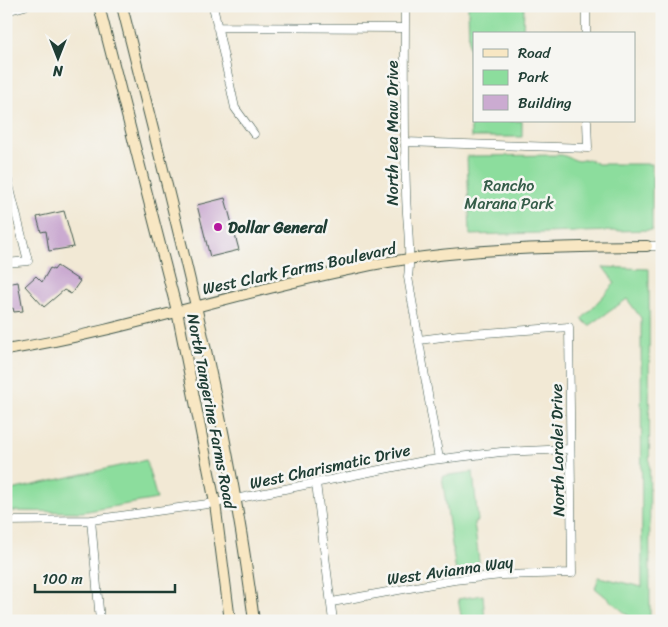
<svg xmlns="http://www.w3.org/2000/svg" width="668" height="627" font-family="Sriracha,sans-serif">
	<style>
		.green { fill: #8cdd9d; stroke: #568d68 }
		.building { fill: #cbabd1 }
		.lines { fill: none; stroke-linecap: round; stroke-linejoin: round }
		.street-casing { stroke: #3f574c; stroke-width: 9 }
		.secondary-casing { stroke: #3f574c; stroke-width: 12 }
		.street { stroke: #fff; stroke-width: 8 }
		.secondary { stroke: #f8e7c3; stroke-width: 10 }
		.poi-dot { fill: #b5179e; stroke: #f6f6f2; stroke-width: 2 }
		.labels { text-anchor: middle; stroke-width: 5; stroke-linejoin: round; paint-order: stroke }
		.street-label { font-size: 16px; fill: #1f3d34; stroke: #f6f6f2 }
		.park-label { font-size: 16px; fill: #355d49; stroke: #f6f6f2 }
		.poi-label { font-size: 16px; font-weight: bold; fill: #1f3d34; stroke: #f6f6f2; text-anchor: start }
	</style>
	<rect width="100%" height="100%" fill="#f6f6f2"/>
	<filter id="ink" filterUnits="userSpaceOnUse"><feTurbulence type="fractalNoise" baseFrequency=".02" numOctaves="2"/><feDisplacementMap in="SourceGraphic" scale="10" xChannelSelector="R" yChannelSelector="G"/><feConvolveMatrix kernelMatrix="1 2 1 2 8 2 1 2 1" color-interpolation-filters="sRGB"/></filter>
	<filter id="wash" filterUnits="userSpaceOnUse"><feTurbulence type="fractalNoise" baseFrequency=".0096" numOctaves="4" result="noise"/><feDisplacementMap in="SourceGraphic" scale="20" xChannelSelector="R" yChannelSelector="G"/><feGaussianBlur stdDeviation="1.12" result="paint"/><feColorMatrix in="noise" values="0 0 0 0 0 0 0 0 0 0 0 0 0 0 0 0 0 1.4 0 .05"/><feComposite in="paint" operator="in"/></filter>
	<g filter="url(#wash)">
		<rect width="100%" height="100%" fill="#f2e9d5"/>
		<path class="green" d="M468,6H524L523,34H474V121H522V137H471Z
			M562,155L578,161L588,159L598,164H652V230L470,235L467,156Z
			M603,267L649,269L650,621H628L630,617L595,588L599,577L642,587L641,318L627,299L589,326L582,319L615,283Z
			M146,460L157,499L82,512L6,511V502L13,501L11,490Z
			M473,472L478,521L474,522L480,569L456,572L442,476Z
			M483,595L485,621H462L458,599Z"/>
		<g id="blocks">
			<path class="building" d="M225,198L239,250L210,257L197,205Z
				M64,211L74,247L49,251L46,231L41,232L37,217Z
				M57,266L80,281L71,294L64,290L44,307L25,286L36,276L42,282L50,268L54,270Z
				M18,282L23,311L14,312L13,308L9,309L6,284Z"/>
		</g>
	</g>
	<g filter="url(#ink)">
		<use href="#blocks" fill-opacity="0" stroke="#3f574c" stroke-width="1"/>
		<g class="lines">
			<defs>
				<path id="street" d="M213,6L235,108L254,134
					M405,6C405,67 404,129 406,190C406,219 412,248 408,277L439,459
					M586,6V34
					M6,11L25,6
					M217,27L405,28
					M405,142L588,148L587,121
					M6,173L28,261L6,263
					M647,246H662
					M316,483L333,621
					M91,520L100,621
					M6,521L91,520L215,503L424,461L501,452L570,449
					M332,602L454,580L502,575L572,573L569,327L458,335L419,340"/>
				<path id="secondary" d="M99,6L177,311L215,503L230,621
					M122,6C173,210 228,413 254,621
					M6,350C125,331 239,291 357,268C452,248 550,247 647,246"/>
			</defs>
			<use href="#street" class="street-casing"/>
			<use href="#secondary" class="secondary-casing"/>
			<use href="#street" class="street"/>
			<use href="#secondary" class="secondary"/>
		</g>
	</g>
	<circle class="poi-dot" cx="218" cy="227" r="5"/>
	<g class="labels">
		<g class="street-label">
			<text transform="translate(392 133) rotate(-90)" y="6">North Lea Maw Drive</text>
			<text transform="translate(299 268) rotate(-12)" y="6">West Clark Farms Boulevard</text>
			<text transform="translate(212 411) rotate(79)" y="6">North Tangerine Farms Road</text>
			<text transform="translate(557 450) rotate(-91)" y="6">North Loralei Drive</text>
			<text transform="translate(330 466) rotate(-12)" y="6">West Charismatic Drive</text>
			<text transform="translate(450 570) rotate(-8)" y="6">West Avianna Way</text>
		</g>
		<g class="park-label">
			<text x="509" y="191">Rancho<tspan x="509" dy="18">Marana Park</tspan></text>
		</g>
		<g class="poi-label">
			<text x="228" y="233">Dollar General</text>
		</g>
	</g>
	<rect width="668" height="627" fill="none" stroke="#f6f6f2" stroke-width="25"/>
	<rect x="473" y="32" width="162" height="90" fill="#f6f6f2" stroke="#a0aca6"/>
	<rect x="483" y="49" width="25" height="8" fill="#f8e7c3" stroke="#a0aca6"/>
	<text x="518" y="58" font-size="15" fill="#1f3d34">Road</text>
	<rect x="483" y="70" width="25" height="15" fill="#8cdd9d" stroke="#a0aca6"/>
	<text x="518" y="82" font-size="15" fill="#1f3d34">Park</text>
	<rect x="483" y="95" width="25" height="15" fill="#cbabd1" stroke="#a0aca6"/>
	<text x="518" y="108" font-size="15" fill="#1f3d34">Building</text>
	<g transform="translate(58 58) rotate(180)" stroke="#f6f6f2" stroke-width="4" paint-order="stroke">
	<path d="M0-4L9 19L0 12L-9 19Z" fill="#1f3d34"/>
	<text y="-8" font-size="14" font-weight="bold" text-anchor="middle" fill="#1f3d34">N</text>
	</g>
	<path d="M35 584v8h140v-8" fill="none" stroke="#1f3d34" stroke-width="2.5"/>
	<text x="42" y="584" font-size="15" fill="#1f3d34" stroke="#f6f6f2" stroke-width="4" paint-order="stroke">100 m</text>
</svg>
